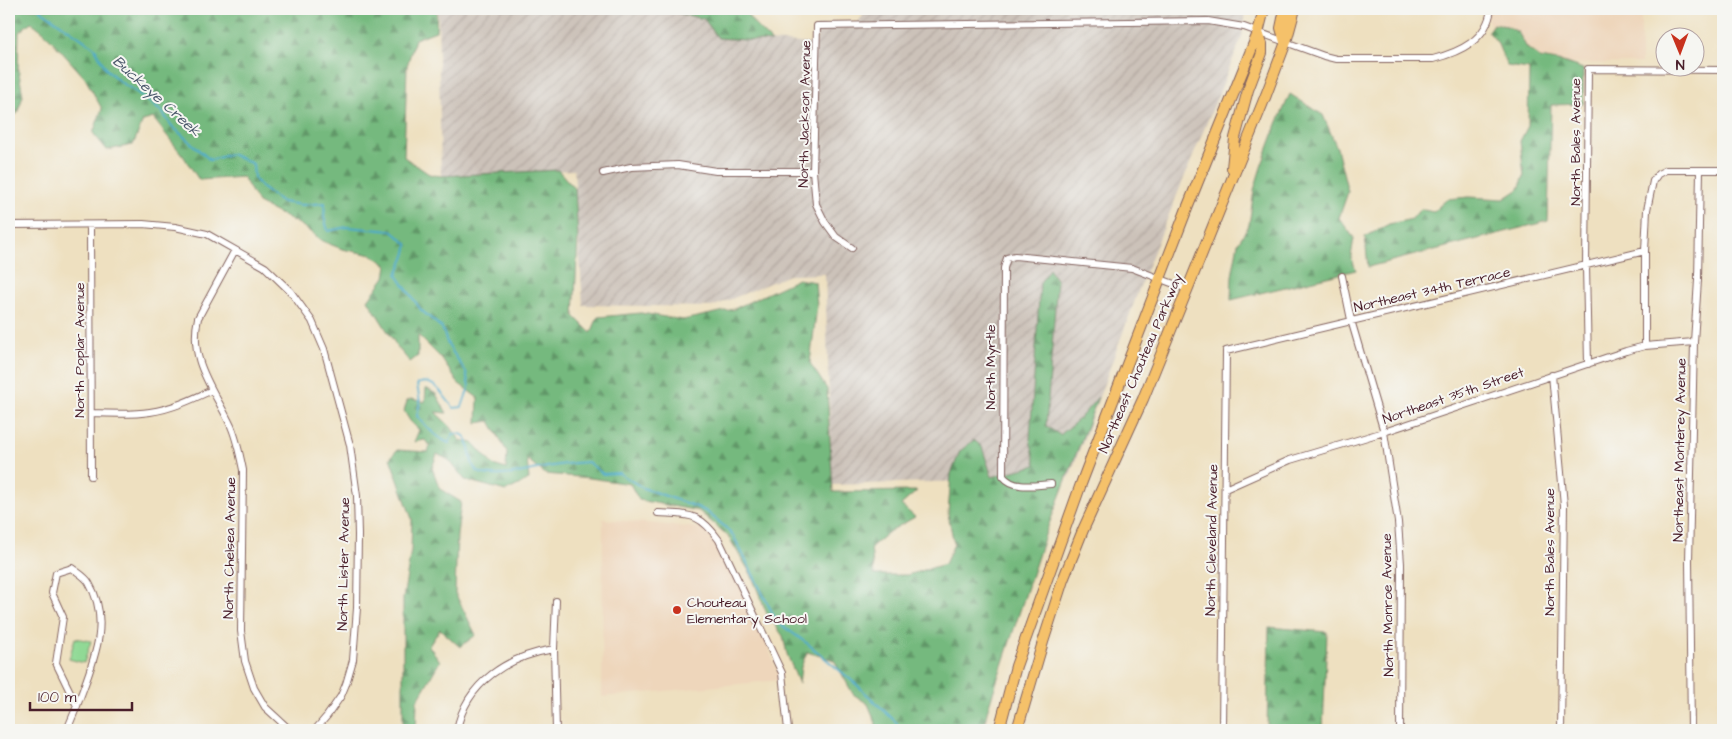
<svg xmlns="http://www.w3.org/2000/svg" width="1732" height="739" font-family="'Architects Daughter',sans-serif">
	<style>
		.built { fill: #eed6bb }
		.industrial { fill: url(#industrial-furrows) }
		.forest { fill: url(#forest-firs); stroke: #5f6c54 }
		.park { fill: #90d995; stroke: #6d7c60 }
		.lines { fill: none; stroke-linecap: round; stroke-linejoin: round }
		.stream { stroke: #4caacb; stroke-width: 2 }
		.minor-casing { stroke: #83635f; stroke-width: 8 }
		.primary-casing { stroke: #83635f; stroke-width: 12 }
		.minor { stroke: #fff; stroke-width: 6 }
		.primary { stroke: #f5c16b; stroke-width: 10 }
		.poi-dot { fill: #c8321e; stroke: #f6f6f2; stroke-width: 2 }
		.labels { text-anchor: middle; stroke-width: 4; stroke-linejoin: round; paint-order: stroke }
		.street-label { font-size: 14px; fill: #4a1f2b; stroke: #f6f6f2 }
		.poi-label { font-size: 14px; fill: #4a1f2b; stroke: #f6f6f2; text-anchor: start }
		.water-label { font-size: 15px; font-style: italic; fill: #4b576b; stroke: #f6f6f2 }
	</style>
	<defs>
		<pattern id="industrial-furrows" width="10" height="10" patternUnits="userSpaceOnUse" patternTransform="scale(1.25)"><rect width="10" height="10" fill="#ccc2b9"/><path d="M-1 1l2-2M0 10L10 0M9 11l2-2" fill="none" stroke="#b1a69f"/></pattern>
		<pattern id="forest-firs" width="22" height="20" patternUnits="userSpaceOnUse" patternTransform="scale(1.25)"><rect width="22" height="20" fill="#74b97e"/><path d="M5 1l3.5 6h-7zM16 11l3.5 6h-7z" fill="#619667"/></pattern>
	</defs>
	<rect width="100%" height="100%" fill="#f6f6f2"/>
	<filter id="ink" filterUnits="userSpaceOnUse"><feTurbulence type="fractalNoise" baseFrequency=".02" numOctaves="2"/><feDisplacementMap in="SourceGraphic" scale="10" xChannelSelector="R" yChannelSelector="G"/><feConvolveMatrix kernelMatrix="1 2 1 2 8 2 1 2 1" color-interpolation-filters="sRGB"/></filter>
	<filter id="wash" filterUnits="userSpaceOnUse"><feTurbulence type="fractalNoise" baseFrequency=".0096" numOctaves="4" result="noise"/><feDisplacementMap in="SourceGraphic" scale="20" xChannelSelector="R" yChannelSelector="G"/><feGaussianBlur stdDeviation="1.12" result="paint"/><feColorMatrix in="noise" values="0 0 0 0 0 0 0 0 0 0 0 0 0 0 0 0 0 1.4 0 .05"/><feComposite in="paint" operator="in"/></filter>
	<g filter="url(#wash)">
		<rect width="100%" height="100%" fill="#eee0c0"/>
		<path class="built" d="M1482,9H1641V63L1528,64L1493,30Z
			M603,519L713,529L760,624L780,680L602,697Z"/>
		<path class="industrial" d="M438,9H659L704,19L718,38L816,44L817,26H855L868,9H1245L1242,37L1145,273L1069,478L832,485L825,274L789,275L712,307L583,305L574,170L441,176Z"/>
		<path class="forest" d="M15,9H437L436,31L415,39L407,66L404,157L429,174L441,176L558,170L575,189L578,238L574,316L591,333L598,317L641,313L683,320L734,309L798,279L815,282L817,306L810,363L827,389L833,492L917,491L901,505L915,517L890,531L871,547L874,575H907L945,564L954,544L948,514L951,474L960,451L974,440L982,447L992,477L1036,465L1030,439L1040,283L1049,269L1057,281L1046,426L1060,435L1079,419L1098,397L1046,532L988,708L983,730H875L876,723L868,704L853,694L834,660L807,652L801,667L799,684L787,654L783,636L767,614L751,574L728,536L699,511L639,500L630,484L590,478L545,474L527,459L529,480L506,491L465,480L449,460L437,454L432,468L440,489L461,502L457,535L455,593L476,635L460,647L440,629L429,646L440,661L417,701L416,730H403V599L411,550L412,519L390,458L397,450L428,452L430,446L425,440L414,442L419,430L410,421L404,411L407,401L411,399L425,402L426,388L436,394L447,413L435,412L450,426L460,440L473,443L493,465L506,469L507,452L490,421L477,423L478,398L458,383L441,358L418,335V356L410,362L398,348L368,300L385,277L387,265L372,255L342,249L322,241L301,225L258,203L243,177L199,180L184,157L153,118L143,121L133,145L107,150L93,133L102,109L85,78L44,32L31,22L19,32L18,68L23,96L17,114L9,115V26L12,10Z
			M660,9H743L755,25L772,42L718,38L704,19Z
			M1493,24L1507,26L1518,32L1527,48L1540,58L1563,62L1583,69V104L1551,105L1548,221L1368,267L1365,237L1389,224L1412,219L1420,209L1433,212L1447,199L1469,197L1504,199L1519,189L1524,176L1520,141L1528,126L1529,69L1507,66L1497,42L1488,31Z
			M1290,94L1323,115L1337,148L1348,192L1339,218L1354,238L1351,257L1356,270L1231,300L1232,276L1238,243L1249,225L1254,190L1261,167L1277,124Z
			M1269,627L1327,632L1323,730H1267Z"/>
		<path class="park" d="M75,638L91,641L84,663L69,659Z"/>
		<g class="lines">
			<path class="stream" d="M39,9L95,48L106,69L119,81L139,94L162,112L172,126L210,160L231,154L253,164L254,178L262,188L282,202L302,205L325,203L324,217L328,231L347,227L392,231L407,244C408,256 400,264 397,275L421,310L442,328L448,345L466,372L469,387L462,407L454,408C444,398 435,376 417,384L420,402L417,416C426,426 436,438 449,443L453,434C479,429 461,470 484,474C502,478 521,472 538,469C555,465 571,463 588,462L603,474L619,473L643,488L697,507L707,512L724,526L734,537L777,622L808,644L857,685L896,722L901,730"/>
		</g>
	</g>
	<g filter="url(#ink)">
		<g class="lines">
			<defs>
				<path id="minor" d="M603,173L631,167L678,165L716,171H813
					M9,225L143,224L175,227L207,234L265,267L291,292L312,321L324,349L350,445L357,496L358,535L357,608L353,660L346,684L341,696L327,716L315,730
					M90,225L91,476
					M852,248L836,237L825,222L816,204L813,171L817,26L1208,21L1244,27L1324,56L1336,59H1433C1460,52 1487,40 1491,9
					M235,250L198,318C188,361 214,389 231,426C237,440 240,455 243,470L241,631L245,661L254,688L265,707L290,730
					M1342,276L1351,320L1384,432L1398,522L1401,564L1400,730
					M1645,346V251L1647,210L1653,181L1658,174L1666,170H1723
					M1588,364L1586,266L1588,69L1723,70
					M1552,375L1564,505L1561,730
					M92,413C111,414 131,415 150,412C172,409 193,399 212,390
					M1051,484C1035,485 1014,490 1003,476L1004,268L1007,258L1015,256L1132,268L1187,289
					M1225,489L1290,460L1384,432L1626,351L1645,346L1694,342
					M658,513C690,515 699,512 719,540L782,673L788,730
					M72,568C77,572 86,577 89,583C113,624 91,666 77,706L56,663L63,617L52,593L56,573Z
					M67,730L77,706
					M457,730C466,682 509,656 554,649
					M556,730L554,649L556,601
					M1222,730L1226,351L1645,251
					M1691,730L1689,561L1694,342L1698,280L1700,170"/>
				<path id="primary" d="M1285,9L1281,28L1285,42
					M1232,168L1235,138L1248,90L1262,53V44L1258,33
					M999,730L1016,666L1081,484L1186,211L1258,33L1264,9
					M1017,730L1043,642L1063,580L1083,530L1143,399L1266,95L1286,42L1295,9"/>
			</defs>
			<use href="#minor" class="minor-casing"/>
			<use href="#primary" class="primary-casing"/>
			<use href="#minor" class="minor"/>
			<use href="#primary" class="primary"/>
		</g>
	</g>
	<circle class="poi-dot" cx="677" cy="610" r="5"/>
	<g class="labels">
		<g class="street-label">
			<text transform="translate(804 114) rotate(-89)" y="5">North Jackson Avenue</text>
			<text transform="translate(1575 142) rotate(-90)" y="5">North Bales Avenue</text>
			<text transform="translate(1432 289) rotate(-13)" y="5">Northeast 34th Terrace</text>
			<text transform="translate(79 350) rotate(-90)" y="5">North Poplar Avenue</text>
			<text transform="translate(1140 363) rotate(-67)" y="5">Northeast Chouteau Parkway</text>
			<text transform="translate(990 367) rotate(-90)" y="5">North Myrtle</text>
			<text transform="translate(1453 395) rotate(-19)" y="5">Northeast 35th Street</text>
			<text transform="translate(1679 450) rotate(-89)" y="5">Northeast Monterey Avenue</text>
			<text transform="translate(1211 540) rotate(-89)" y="5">North Cleveland Avenue</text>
			<text transform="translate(229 548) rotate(-89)" y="5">North Chelsea Avenue</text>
			<text transform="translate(1549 552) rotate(-90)" y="5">North Bales Avenue</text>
			<text transform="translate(343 564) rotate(-89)" y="5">North Lister Avenue</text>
			<text transform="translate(1387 605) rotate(-91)" y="5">North Monroe Avenue</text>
		</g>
		<g class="poi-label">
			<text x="687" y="607">Chouteau<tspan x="687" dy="16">Elementary School</tspan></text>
		</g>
		<g class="water-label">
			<text transform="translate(157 96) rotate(42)" y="5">Buckeye Creek</text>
		</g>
	</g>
	<rect width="1732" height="739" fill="none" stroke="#f6f6f2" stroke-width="30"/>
	<g transform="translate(1680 52) rotate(179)"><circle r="24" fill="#f6f6f2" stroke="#b1a0a2"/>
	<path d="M0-4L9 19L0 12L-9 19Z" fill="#c8321e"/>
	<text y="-8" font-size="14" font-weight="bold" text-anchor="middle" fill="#4a1f2b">N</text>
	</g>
	<path d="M30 702v8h102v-8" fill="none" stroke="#4a1f2b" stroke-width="2.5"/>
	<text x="38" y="702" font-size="15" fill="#4a1f2b" stroke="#f6f6f2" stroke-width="4" paint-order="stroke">100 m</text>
</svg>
